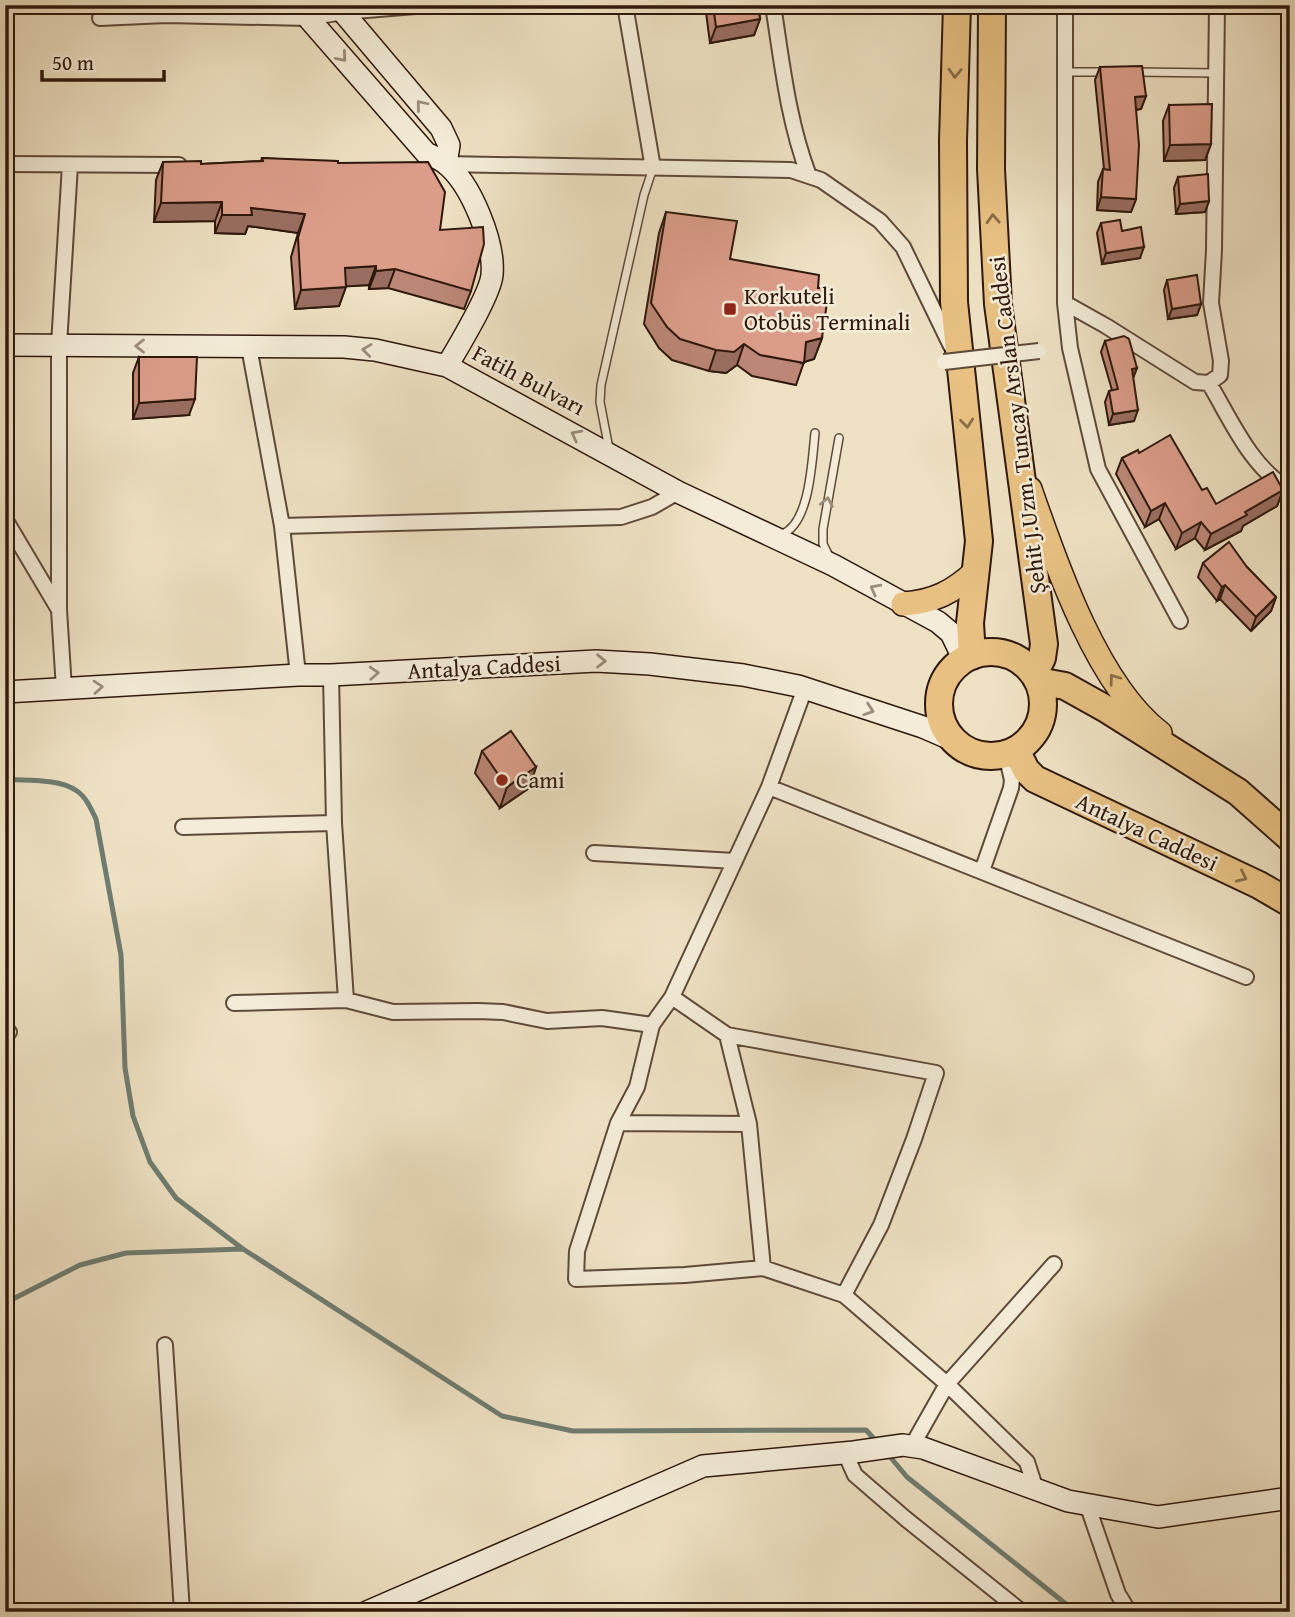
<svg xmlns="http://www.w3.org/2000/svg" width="1295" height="1617" font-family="'Gentium Book Plus',serif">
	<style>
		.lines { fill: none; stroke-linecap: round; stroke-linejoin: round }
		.stream { stroke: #6e7c70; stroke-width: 5 }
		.lane-casing { stroke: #5e4a39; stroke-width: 10 }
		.street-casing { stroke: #5e4a39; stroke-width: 18 }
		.secondary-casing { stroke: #2e180b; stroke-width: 24 }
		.primary-casing { stroke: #2e180b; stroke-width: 26 }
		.highway-casing { stroke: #2e180b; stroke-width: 30 }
		.lane { stroke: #f4ecd8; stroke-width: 7 }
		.street { stroke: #f4ecd8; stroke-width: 14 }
		.secondary { stroke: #f4ecd8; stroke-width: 21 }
		.primary { stroke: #e7c082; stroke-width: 23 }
		.highway { stroke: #e7c082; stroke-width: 26 }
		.street-bridge-casing { stroke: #5e4a39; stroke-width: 18; stroke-linecap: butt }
		.street-bridge { stroke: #f4ecd8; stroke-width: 14 }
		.wall { fill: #bc8777; stroke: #2e180b; stroke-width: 2 }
		.shaded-wall { fill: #996e61; stroke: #2e180b; stroke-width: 2 }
		.building { fill: #db9d8a; stroke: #2e180b; stroke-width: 2 }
		.oneway { stroke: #9b8d7c }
		.oneway2 { stroke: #8a6c46 }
		.poi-dot { fill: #8f2418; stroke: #f4ecd8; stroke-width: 2.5 }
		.labels { text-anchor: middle; stroke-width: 5; stroke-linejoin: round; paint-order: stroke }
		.poi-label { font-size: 23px; fill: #2e180b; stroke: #f4ecd8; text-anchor: start }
		.street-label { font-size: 23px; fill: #2e180b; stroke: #f4ecd8 }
	</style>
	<rect width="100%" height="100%" fill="#eee1c3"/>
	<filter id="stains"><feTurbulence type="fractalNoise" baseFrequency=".00286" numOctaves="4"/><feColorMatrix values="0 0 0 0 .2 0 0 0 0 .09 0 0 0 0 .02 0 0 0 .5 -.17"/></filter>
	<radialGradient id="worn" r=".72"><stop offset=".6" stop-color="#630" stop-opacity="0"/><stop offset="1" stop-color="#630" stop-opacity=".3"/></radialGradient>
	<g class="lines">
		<path class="stream" d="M5,779C27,781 59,778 77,791C86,797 91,809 96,819L121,955L125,1068L133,1116L150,1162L176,1198L243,1249L502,1416L573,1431L866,1430L877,1442
			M5,1303L80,1265L126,1253L243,1249
			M886,1452L907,1477L1076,1612"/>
		<defs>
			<path id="lane" d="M1065,72H1106
				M1135,72L1216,73
				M609,449L600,402L601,385L644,195L653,168
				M782,534C810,524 812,460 815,433
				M830,558L823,544V529L839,438"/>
			<path id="street" d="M625,5L653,168
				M773,5C782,63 788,121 809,176
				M1065,5V303L1070,348L1098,469L1180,621
				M100,18L166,15L308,18L343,12L427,5
				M5,164L179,165
				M444,164L791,170L821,180L880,221L903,247L951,346
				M1065,303L1106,326L1195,382L1209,383L1220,375L1221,361L1211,303L1214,250L1217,5
				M249,347L282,526
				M1209,383C1231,420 1251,468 1290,490
				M5,519L59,610L64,689
				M59,610V345L70,165
				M298,675L282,526L621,517L652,507L678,492
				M331,675L334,823L346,1000
				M769,787L1246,977
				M183,827L334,823
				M594,853L735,861
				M982,871L1011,788L1012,780L1006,754
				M672,997L727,1035L749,1124L763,1268L844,1295L947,1384L1027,1462L1036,1490
				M234,1003L346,1000L393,1012L478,1011L503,1012L547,1021L602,1018L652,1025
				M5,1032H9
				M727,1035L936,1073L914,1139L881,1225L844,1295
				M618,1123L749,1124
				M763,1268L685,1275L576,1279L577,1251L618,1123L637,1087L652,1025L672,997L769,787L805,688
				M165,1345L182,1612
				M912,1446L947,1384L1054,1264
				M845,1453L855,1475L906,1519L1022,1612
				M1087,1504L1118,1594L1129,1612"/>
			<path id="secondary" d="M297,5L426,153C432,156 440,159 445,163C471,183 495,243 492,275C490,295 458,347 447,366
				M337,5L441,128L449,145L446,164
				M5,345L344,347L375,350L447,366L678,492L833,565L938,622L951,633L964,660
				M5,692L298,675H331L596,661L650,664L743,675L798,686L923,727L953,740
				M367,1612L703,1466L854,1452L903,1445L923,1448L1068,1501L1158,1517L1290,1498"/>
			<path id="primary" d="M1030,489C1056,564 1097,685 1160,733
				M903,604C934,602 953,592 976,571"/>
			<path id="highway" d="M957,5L953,141L954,302L979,541L970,623L972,656
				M992,5L991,169L998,304L1044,644L1042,658L1034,674
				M939 704a52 52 0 1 1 104 0a52 52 0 1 1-104 0Z
				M1038,681L1065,686L1108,710L1238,792L1290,838
				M1016,750L1026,770L1035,779L1259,885L1290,903"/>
		</defs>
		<use href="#lane" class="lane-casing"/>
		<use href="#street" class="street-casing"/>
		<use href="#secondary" class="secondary-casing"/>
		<use href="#primary" class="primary-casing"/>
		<use href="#highway" class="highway-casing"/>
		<use href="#lane" class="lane"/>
		<use href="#street" class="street"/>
		<use href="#secondary" class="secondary"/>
		<use href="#primary" class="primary"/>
		<use href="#highway" class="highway"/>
		<defs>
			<path id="street-bridge" d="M944,362L1039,351"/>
		</defs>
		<use href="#street-bridge" class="street-bridge-casing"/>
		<use href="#street-bridge" class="street-bridge"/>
	</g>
	<path class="wall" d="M705,5H758L760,19L754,35L710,43Z
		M1100,67L1146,96L1141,109L1136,110V199L1131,212L1097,210L1098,182L1103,169H1104L1095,80Z
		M1169,105L1211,144L1205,160L1164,161L1163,121Z
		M262,158L338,163L440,230L471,291L464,309L388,288L369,289V285L346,286L339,306L295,309L291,257L298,233L248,226L245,234L215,233V221L154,222L156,180L163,162L201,164L261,161Z
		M1178,177L1209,201L1205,212L1176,214L1174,188Z
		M666,212L730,259L818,288L822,338L814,359L804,362L796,385L752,376L737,365L726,373L709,371L672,360L659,348L644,324L659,233Z
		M1101,223L1122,231L1140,258L1102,264L1097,233Z
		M1167,280L1201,304L1197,315L1168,319L1164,290Z
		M1105,341L1137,368L1133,378L1134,421L1109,425L1105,402L1109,391L1112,390L1101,352Z
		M139,357L189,415L133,419V373Z
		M1139,453L1202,490L1216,504L1283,490L1277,506L1243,526L1241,531L1205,550L1195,538L1176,549L1159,519L1145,527L1116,474L1122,458Z
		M1203,563L1247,567L1276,597L1271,611L1251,631L1220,599L1217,601L1198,577Z
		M482,751L536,767L529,788L500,808L475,773Z"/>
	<path class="shaded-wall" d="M760,19L754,35L710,43L716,27Z
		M1146,96L1141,109L1131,110L1135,97Z
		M1211,144L1205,160L1164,161L1170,145Z
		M1101,197L1136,199L1131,212L1097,210Z
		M1209,201L1205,212L1176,214L1180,204Z
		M222,202L215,221L154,222L161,203Z
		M251,208L305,214L298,233L248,226L245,234L215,233L222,215Z
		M1144,247L1140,258L1102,264L1106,253Z
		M376,266L369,285L338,287L345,268Z
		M395,269L388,288L369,289L376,271Z
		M346,287L339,306L295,309L301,290Z
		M1201,304L1197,315L1168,319L1172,309Z
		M822,338L814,359L801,363L806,342Z
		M744,344L737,365L726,373L709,371L716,350Z
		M1137,368L1133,378L1132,369Z
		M195,399L189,415L133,419L139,403Z
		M1138,410L1134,421L1109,425L1113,414Z
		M1283,490L1277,506L1243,526L1241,531L1205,550L1211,534L1245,512Z
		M1165,503L1159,519L1145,527L1151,511Z
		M1201,522L1195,538L1176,549L1182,533Z
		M1225,585L1220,599L1217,601L1222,587Z
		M1276,597L1271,611L1251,631L1256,617Z
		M536,767L529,788L500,808L507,787Z"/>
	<path class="building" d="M713,5H758L760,19L716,27Z
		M1142,66L1146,96L1135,97L1139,145L1136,199L1101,197L1103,169L1110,170L1100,67Z
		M1212,104L1211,144L1170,145L1169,105Z
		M262,158L338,161V163L428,162L445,192L440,230L483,227L484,244L471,291L395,269L376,271V266L345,268L346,287L301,290L298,238L305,214L251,208L252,215H222V202L161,203L163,162L201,161V164L263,161Z
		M1208,174L1209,201L1180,204L1178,177Z
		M666,212L737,221L730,259L819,275L818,288H829L822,338L806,342L804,363L760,355L744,344L734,352L716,350L680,339L667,327L651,303Z
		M1120,220L1122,231L1141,227L1144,247L1106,253L1101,223Z
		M1197,275L1201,304L1172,309L1167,280Z
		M1124,336L1129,339L1137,368L1132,369L1138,410L1113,414L1109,391L1118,389L1105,341Z
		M139,357H197L195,399L139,403Z
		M1170,435L1202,490L1207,488L1216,504L1273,472L1283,490L1245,512L1247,515L1211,534L1201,522L1182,533L1165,503L1151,511L1122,458L1138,450L1139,453Z
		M1229,542L1247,567L1276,597L1256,617L1225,585L1222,587L1203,563Z
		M511,731L536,767L507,787L482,751Z"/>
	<defs><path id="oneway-chevron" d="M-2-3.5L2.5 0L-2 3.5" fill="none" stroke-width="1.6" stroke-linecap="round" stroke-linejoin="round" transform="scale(1.75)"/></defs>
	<g class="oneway">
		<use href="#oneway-chevron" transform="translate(342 57) rotate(49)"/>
		<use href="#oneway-chevron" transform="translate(421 105) rotate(-130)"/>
		<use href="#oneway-chevron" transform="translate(140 346) rotate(-180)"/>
		<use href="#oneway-chevron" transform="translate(367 350) rotate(-173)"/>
		<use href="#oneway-chevron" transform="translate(576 435) rotate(-152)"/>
		<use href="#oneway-chevron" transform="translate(827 502) rotate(-79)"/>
		<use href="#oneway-chevron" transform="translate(875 589) rotate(-152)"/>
		<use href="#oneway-chevron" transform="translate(601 661) rotate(1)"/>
		<use href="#oneway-chevron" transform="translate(374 673) rotate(-3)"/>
		<use href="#oneway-chevron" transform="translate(98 687) rotate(-4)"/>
		<use href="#oneway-chevron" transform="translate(869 710) rotate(18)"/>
	</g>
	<g class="oneway2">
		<use href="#oneway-chevron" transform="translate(955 73) rotate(92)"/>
		<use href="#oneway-chevron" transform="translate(993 219) rotate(-93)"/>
		<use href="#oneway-chevron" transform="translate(967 423) rotate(84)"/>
		<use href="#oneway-chevron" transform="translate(1114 679) rotate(-126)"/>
		<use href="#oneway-chevron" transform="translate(1242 877) rotate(25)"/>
	</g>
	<g class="poi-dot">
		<rect x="723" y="302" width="14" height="14" rx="3.5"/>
		<circle cx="502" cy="780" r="7"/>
	</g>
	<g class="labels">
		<g class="poi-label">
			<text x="744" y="304">Korkuteli<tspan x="744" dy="26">Otobüs Terminali</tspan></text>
			<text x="516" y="788">Cami</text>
		</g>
		<g class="street-label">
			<text transform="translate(529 380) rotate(28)" y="8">Fatih Bulvarı</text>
			<text transform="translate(1017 425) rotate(-97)" y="8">Şehit J.Uzm. Tuncay Arslan Caddesi</text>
			<text transform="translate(484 667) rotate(-3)" y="8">Antalya Caddesi</text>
			<text transform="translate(1147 832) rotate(25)" y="8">Antalya Caddesi</text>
		</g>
	</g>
	<rect width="1295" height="1617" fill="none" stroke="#eee1c3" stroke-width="28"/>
	<rect x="7" y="7" width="1281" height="1603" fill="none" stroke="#2e180b" stroke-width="3.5"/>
	<rect x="14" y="14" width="1267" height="1589" fill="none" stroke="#2e180b" stroke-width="2"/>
	<path d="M42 70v10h122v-10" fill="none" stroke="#2e180b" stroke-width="3.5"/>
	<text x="52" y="70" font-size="21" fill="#2e180b" stroke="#f4ecd8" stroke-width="5" paint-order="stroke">50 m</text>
	<rect width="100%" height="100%" filter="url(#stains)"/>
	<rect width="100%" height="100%" fill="url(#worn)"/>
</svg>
